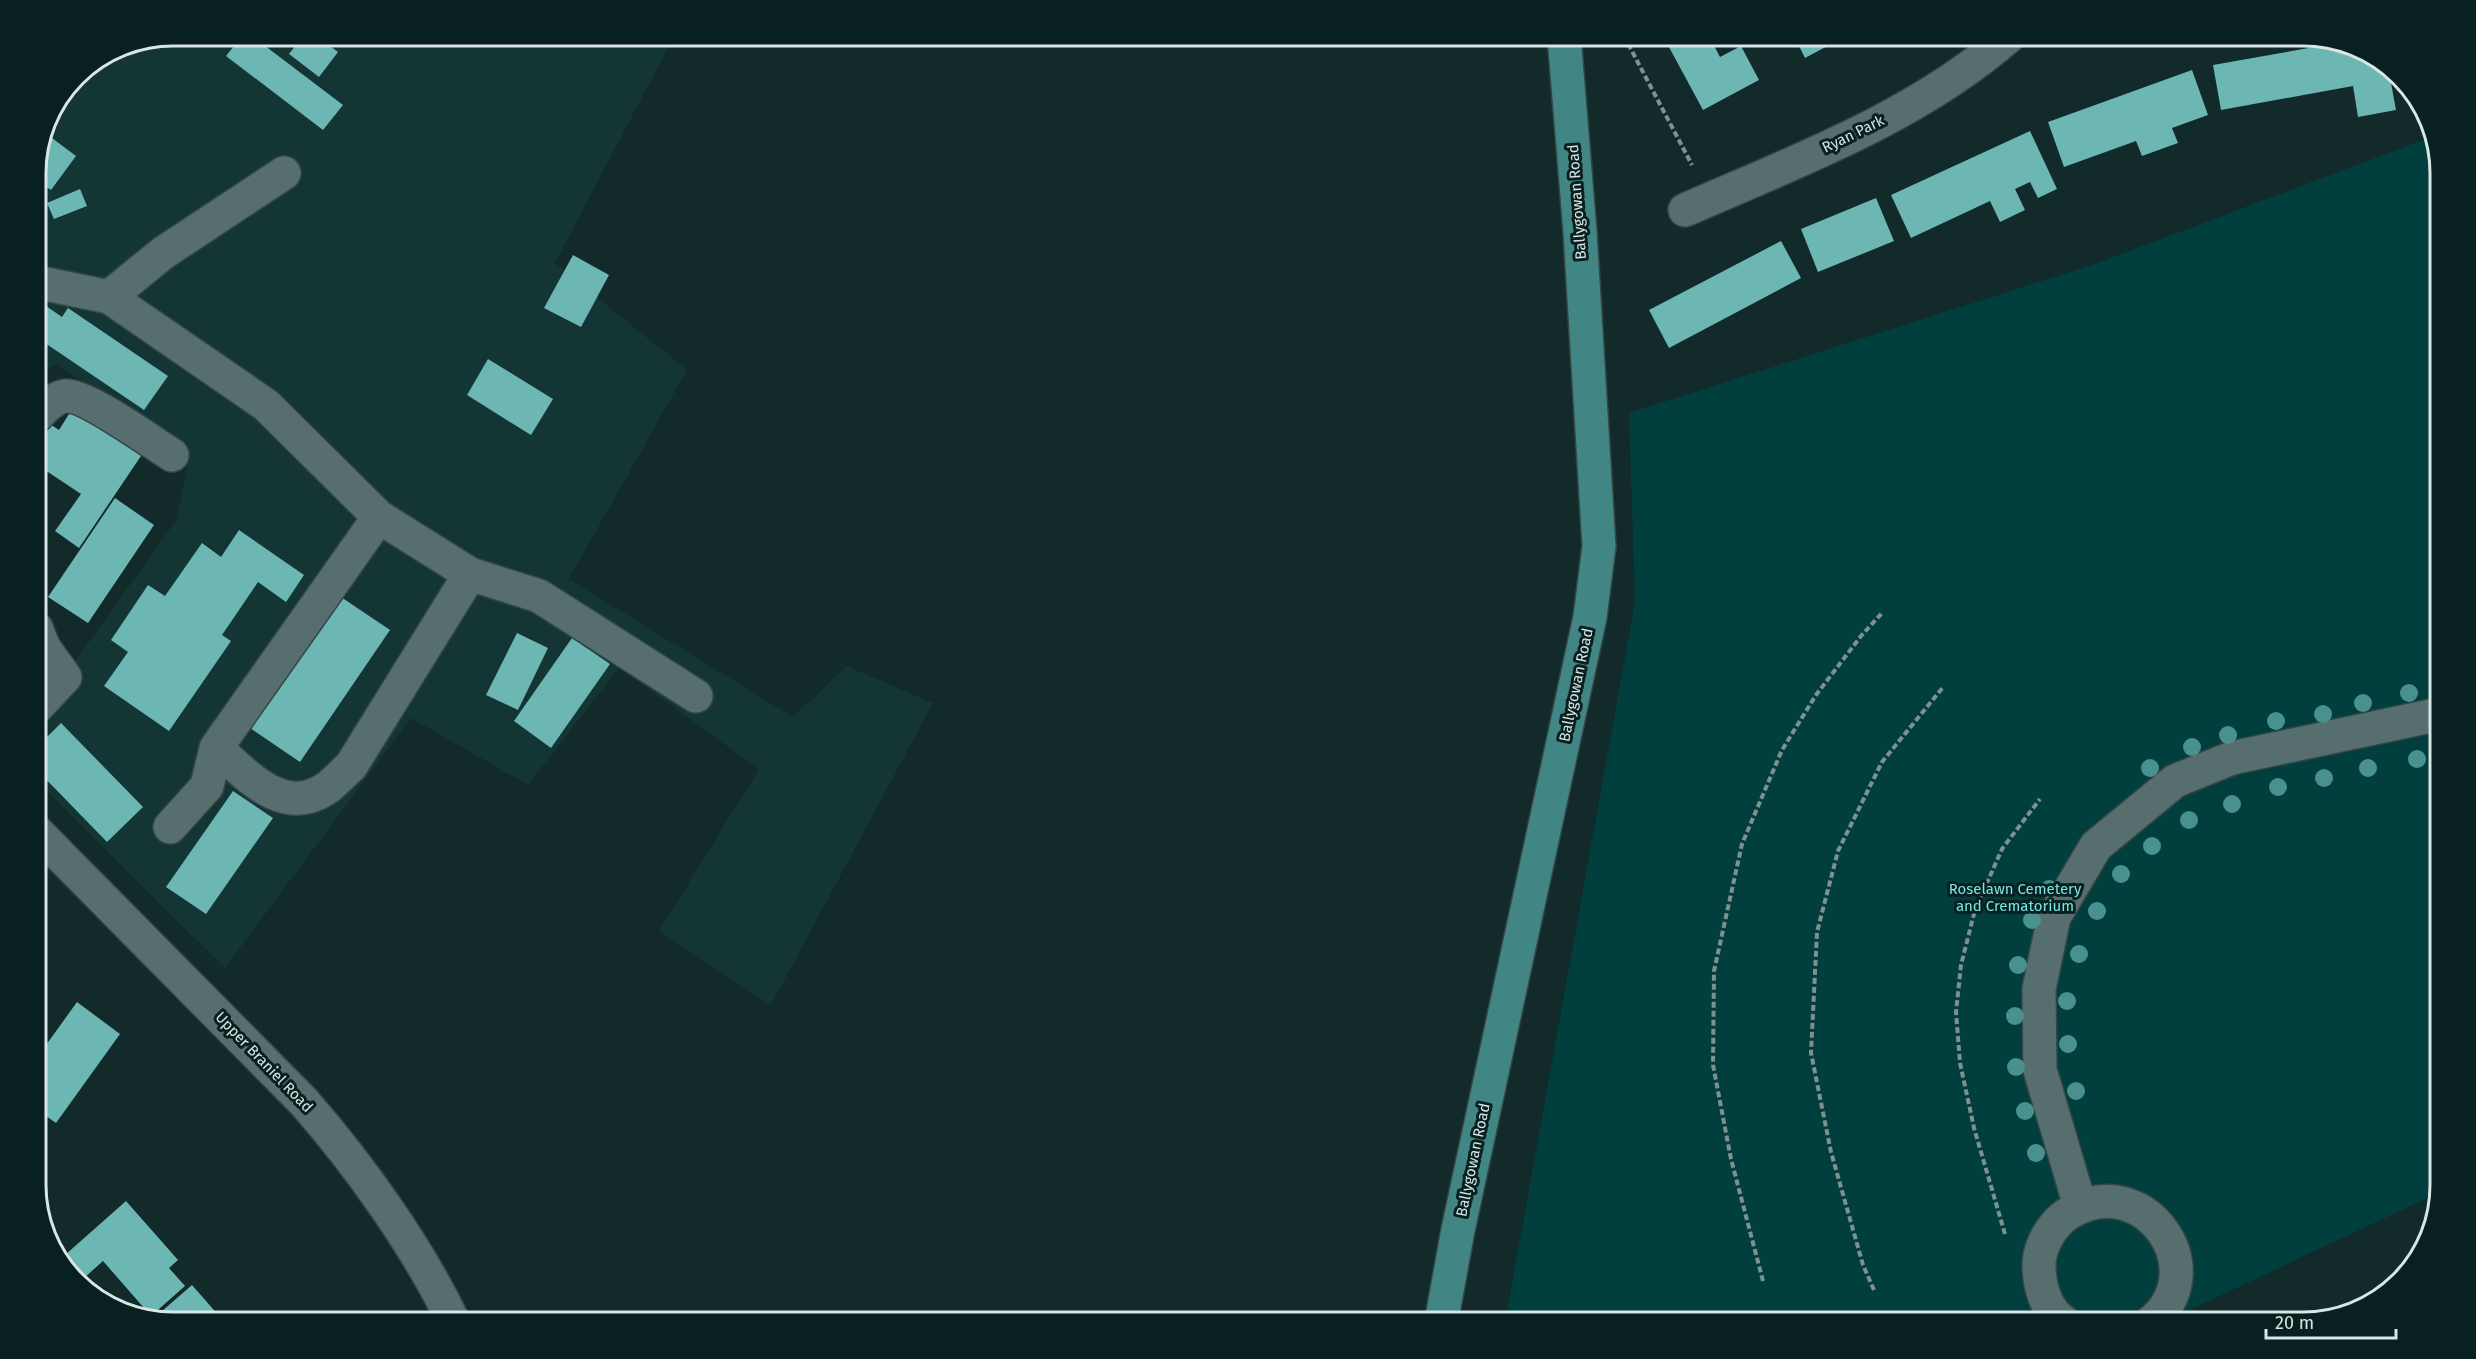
<svg xmlns="http://www.w3.org/2000/svg" width="2476" height="1359" font-family="'Fira Sans',sans-serif">
	<style>
		.built { fill: #133635 }
		.green { fill: #003f3e }
		.building { fill: #6cb6b4 }
		.lines { fill: none; stroke-linecap: round; stroke-linejoin: round }
		.minor-casing { stroke: #344545; stroke-width: 36 }
		.major-casing { stroke: #344545; stroke-width: 36 }
		.path { stroke: #7e9190; stroke-width: 4; stroke-dasharray: 6 3; stroke-linecap: butt }
		.minor { stroke: #566f6e; stroke-width: 33 }
		.major { stroke: #418684; stroke-width: 33 }
		.tree { fill: #48918f }
		.labels { text-anchor: middle; stroke-width: 6; stroke-linejoin: round; paint-order: stroke }
		.street-label { font-size: 15px; fill: #d8e6e5; stroke: #08201f }
		.park-label { font-size: 15px; fill: #74e6e3; stroke: #08201f }
		.rim { fill: none; stroke: #d8e6e5; stroke-width: 3 }
	</style>
	<rect width="100%" height="100%" fill="#122a29"/>
	<path class="built" d="M173,36H665L672,40L555,263L687,370L569,579L793,717L847,666L933,703L771,1005L659,931L759,769L619,668L528,785L411,718L225,968L36,781V716L177,519L189,454L57,364L36,375V164L47,120L76,76L121,46Z"/>
	<path class="green" d="M2431,137L2440,164L2438,1193L2162,1323H1505L1635,602L1629,413L2095,264Z"/>
	<path class="building" d="M242,36H252L343,105L323,130L226,56Z
		M303,36H317L338,52L319,77L289,54Z
		M1663,36H1709L1720,57L1741,46L1759,80L1703,110Z
		M1794,36H1846L1805,58Z
		M2331,44L2366,53L2368,65L2380,63L2389,72L2396,110L2358,117L2353,86L2221,110L2213,65Z
		M2192,70L2208,115L2172,128L2178,143L2142,156L2136,141L2064,167L2048,122Z
		M2030,131L2057,189L2038,198L2030,182L2015,189L2025,210L2000,222L1990,201L1911,238L1891,195Z
		M44,132L76,156L51,190L36,180V164Z
		M80,189L87,206L54,219L47,203Z
		M1876,198L1894,241L1818,272L1801,229Z
		M1781,241L1801,278L1669,348L1649,310Z
		M573,255L609,275L581,327L544,308Z
		M36,299L62,317L68,308L168,376L144,410L45,343L36,355Z
		M488,359L553,399L531,435L467,395Z
		M74,406L143,453L79,548L55,531L81,494L36,464V424L41,418L59,430Z
		M115,498L154,525L88,623L48,597Z
		M239,530L304,575L286,602L258,582L222,635L231,641L169,731L104,686L128,652L111,640L148,585L165,596L202,543L221,557Z
		M338,595L390,630L300,762L247,726Z
		M517,633L548,648L518,710L486,695Z
		M572,638L610,664L551,748L514,721Z
		M61,723L143,807L107,842L36,769V748Z
		M233,791L273,818L206,914L166,887Z
		M77,1002L120,1034L56,1123L36,1109V1059Z
		M126,1201L178,1260L169,1268L185,1286L151,1316L103,1261L84,1278L65,1255Z
		M192,1285L220,1317L213,1323H173L154,1318Z"/>
	<g class="lines">
		<defs>
			<path id="minor" d="M1685,210C1797,161 1916,117 2009,36
				M36,282L109,297
				M36,417C43,409 55,397 66,396C85,394 153,443 172,455
				M470,574L539,596L696,696
				M36,628L44,648L65,677L36,708
				M216,748C247,775 283,818 327,788C335,782 343,773 351,766L470,574L379,517
				M170,827L207,786L216,748L379,517L266,405L109,297L163,253L284,173
				M36,831L304,1102C359,1165 418,1247 454,1323
				M2080,1206L2040,1070L2039,989L2054,917L2096,846L2175,781L2232,758L2440,714
				M2065,1323C2045,1310 2039,1285 2039,1263C2040,1244 2053,1223 2069,1213C2143,1167 2217,1270 2150,1323"/>
			<path id="major" d="M1441,1323L1458,1230L1590,617L1599,546L1580,232L1564,36"/>
		</defs>
		<use href="#minor" class="minor-casing"/>
		<use href="#major" class="major-casing"/>
		<path class="path" d="M1624,36L1692,165
			M2005,1234L1974,1128L1960,1063L1956,1012L1961,965L1975,910L2002,849L2040,799
			M1763,1281L1731,1159L1713,1065L1714,971L1742,844L1782,750L1816,695L1861,636L1882,613
			M1874,1290L1863,1265L1831,1152L1811,1053L1817,932L1838,851L1882,762L1944,686"/>
		<use href="#minor" class="minor"/>
		<use href="#major" class="major"/>
	</g>
	<g class="tree">
		<circle cx="2409" cy="693" r="9"/>
		<circle cx="2363" cy="703" r="9"/>
		<circle cx="2323" cy="714" r="9"/>
		<circle cx="2276" cy="721" r="9"/>
		<circle cx="2228" cy="735" r="9"/>
		<circle cx="2192" cy="747" r="9"/>
		<circle cx="2417" cy="759" r="9"/>
		<circle cx="2150" cy="768" r="9"/>
		<circle cx="2368" cy="768" r="9"/>
		<circle cx="2324" cy="778" r="9"/>
		<circle cx="2278" cy="787" r="9"/>
		<circle cx="2232" cy="804" r="9"/>
		<circle cx="2189" cy="820" r="9"/>
		<circle cx="2152" cy="846" r="9"/>
		<circle cx="2121" cy="874" r="9"/>
		<circle cx="2049" cy="889" r="9"/>
		<circle cx="2097" cy="911" r="9"/>
		<circle cx="2032" cy="920" r="9"/>
		<circle cx="2079" cy="954" r="9"/>
		<circle cx="2018" cy="965" r="9"/>
		<circle cx="2067" cy="1001" r="9"/>
		<circle cx="2015" cy="1016" r="9"/>
		<circle cx="2068" cy="1044" r="9"/>
		<circle cx="2016" cy="1067" r="9"/>
		<circle cx="2076" cy="1091" r="9"/>
		<circle cx="2025" cy="1111" r="9"/>
		<circle cx="2036" cy="1153" r="9"/>
	</g>
	<g class="labels">
		<g class="street-label">
			<text transform="translate(1853 134) rotate(-26)" y="5">Ryan Park</text>
			<text transform="translate(1577 202) rotate(-94)" y="5">Ballygowan Road</text>
			<text transform="translate(1576 685) rotate(-78)" y="5">Ballygowan Road</text>
			<text transform="translate(264 1062) rotate(46)" y="5">Upper Braniel Road</text>
			<text transform="translate(1473 1160) rotate(-78)" y="5">Ballygowan Road</text>
		</g>
		<g class="park-label">
			<text x="2015" y="894">Roselawn Cemetery<tspan x="2015" dy="17">and Crematorium</tspan></text>
		</g>
	</g>
	<path d="M0 0H2476V1359H0ZM173 46H2303A127 127 0 0 1 2430 173V1185A127 127 0 0 1 2303 1312H173A127 127 0 0 1 46 1185V173A127 127 0 0 1 173 46Z" fill="#08201f" fill-rule="evenodd"/>
	<path class="rim" d="M173 46H2303A127 127 0 0 1 2430 173V1185A127 127 0 0 1 2303 1312H173A127 127 0 0 1 46 1185V173A127 127 0 0 1 173 46Z"/>
	<path d="M2266 1329v9h130v-9" fill="none" stroke="#d8e6e5" stroke-width="3"/>
	<text x="2275" y="1329" font-size="18" fill="#d8e6e5" stroke="#08201f" stroke-width="4.5" paint-order="stroke">20 m</text>
</svg>
